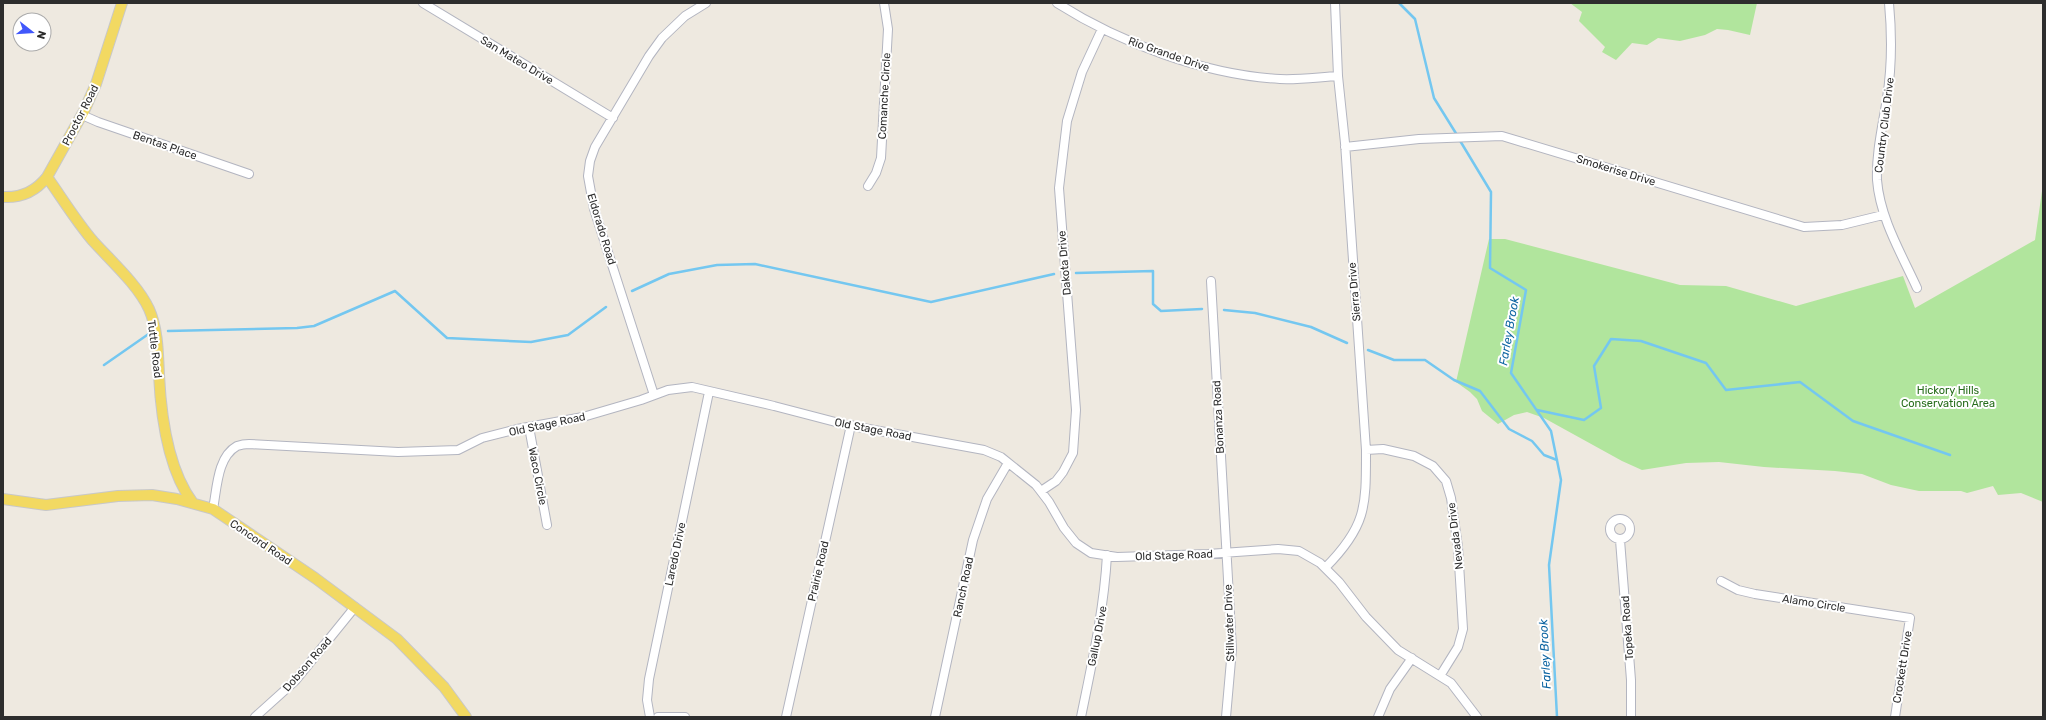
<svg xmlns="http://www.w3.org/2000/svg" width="2046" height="720" font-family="Rubik,sans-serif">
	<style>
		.green { fill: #b1e59d }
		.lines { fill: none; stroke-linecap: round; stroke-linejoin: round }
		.stream { stroke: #74c7f0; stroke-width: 2.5 }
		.minor-casing { stroke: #b3b5c0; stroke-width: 10 }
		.major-casing { stroke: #c8c8c8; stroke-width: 12 }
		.minor { stroke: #fff; stroke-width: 8 }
		.major { stroke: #f2d962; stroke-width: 10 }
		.labels { text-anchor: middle; stroke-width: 4; stroke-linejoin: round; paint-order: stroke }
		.street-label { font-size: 11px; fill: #2d2d2d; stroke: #fff }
		.park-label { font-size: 11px; fill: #276d1b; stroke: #fff }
		.water-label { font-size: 12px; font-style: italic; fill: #0d65a2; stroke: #fff }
	</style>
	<rect width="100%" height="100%" fill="#eee9e0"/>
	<path class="green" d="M1570,3H1757L1750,35L1728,30L1717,29L1705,35L1680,41L1658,38L1647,45L1632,43L1616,60L1602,52L1605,47L1579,21L1582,12Z
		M2043,184V502L2021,493L1998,495L1993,486L1967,493L1961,491H1919L1891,485L1862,474L1835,471L1764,467L1719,462L1686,463L1642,470L1622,461L1544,418L1527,412L1514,415L1498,424L1482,411L1477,399L1470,392L1456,382L1489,239H1505L1680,285L1726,286L1796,306L1903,276L1915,308L2035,240Z"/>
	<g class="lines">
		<path class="stream" d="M1399,3L1415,19L1434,98L1457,135
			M1459,139L1491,192L1490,268L1526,290L1511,373L1551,431L1561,480L1549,565L1557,717
			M1076,273L1153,271V304L1161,311L1202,309
			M632,291L669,274L717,265L755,264L931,302L1054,274
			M1224,310L1255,313L1311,327L1347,343
			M168,331L297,328L314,326L395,291L447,338L531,342L568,335L606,307
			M1368,350L1394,360H1425L1454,380L1480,391L1509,429L1532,441L1544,455L1557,460
			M104,365L150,333
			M1537,410L1584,420L1601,408L1594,366L1611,339L1641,341L1706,363L1726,390L1800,382L1853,421L1950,455"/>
		<defs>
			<path id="minor" d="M423,3L613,118
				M1057,3C1120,43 1205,75 1280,79C1299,80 1319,77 1338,76
				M1889,3C1892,35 1892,66 1887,98C1883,124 1876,152 1877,180C1880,218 1901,253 1917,288
				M82,115L98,122L249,174
				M1345,147L1419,139L1502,136L1804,227L1842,225L1883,215
				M868,186L876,173L881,158L888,29L884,3
				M1211,281L1232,649L1226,717
				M654,395L594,209L588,176L590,161L595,147L649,56L662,38L685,16L706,3
				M529,427L547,525
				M1366,450L1383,449L1414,456L1433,466L1446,481L1451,498L1458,547L1463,629L1458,647L1440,676
				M1041,491L1056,481L1063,472L1073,453L1076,410L1059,188L1067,121L1082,72L1102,29
				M213,509C217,489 217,457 237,446C240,445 245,444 249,444L398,452L458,450L482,438L517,429L583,417L641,400L668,390L692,387L774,406L847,425L984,450L1001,457L1036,485L1049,502L1064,528L1076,543L1091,553L1117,557L1208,554L1278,549L1299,551L1320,563L1339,582L1366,617L1398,650L1451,683L1477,717
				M1610 529a10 10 0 1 1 20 0a10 10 0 1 1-20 0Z
				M1620,540L1631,680V717
				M1325,568C1367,526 1366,506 1366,450L1345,143L1338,76L1335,3
				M1721,581L1738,590L1755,594L1910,618L1895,717
				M255,717L295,681L355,607
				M650,717L647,700L649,679L709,392
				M658,717H685
				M786,717L851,425
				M935,717L973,540L987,499L1008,463
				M1081,717C1092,663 1104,610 1107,555
				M1378,717L1390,689L1412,658"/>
			<path id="major" d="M47,177C62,198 76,221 93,241C111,261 138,285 149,309C158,329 158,354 159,375C161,416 168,470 193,503
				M3,197C22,198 36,191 47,177L84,111L96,84L122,3
				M3,499L46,505L118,496L152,495L177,499L213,509L315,578L397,639L444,687L466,717"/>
		</defs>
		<use href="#minor" class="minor-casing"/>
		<use href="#major" class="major-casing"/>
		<use href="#minor" class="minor"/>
		<use href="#major" class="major"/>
	</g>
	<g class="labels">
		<g class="street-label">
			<text transform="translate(1169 54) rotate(19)" y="4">Rio Grande Drive</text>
			<text transform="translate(517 60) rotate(31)" y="4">San Mateo Drive</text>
			<text transform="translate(884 96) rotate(-87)" y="4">Comanche Circle</text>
			<text transform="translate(80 115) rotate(-63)" y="4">Proctor Road</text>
			<text transform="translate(1884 125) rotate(-83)" y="4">Country Club Drive</text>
			<text transform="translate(165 145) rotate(19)" y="4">Bentas Place</text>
			<text transform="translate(1616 170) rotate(17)" y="4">Smokerise Drive</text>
			<text transform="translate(602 229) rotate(73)" y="4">Eldorado Road</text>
			<text transform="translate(1064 263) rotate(-95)" y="4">Dakota Drive</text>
			<text transform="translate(1354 292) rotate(-95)" y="4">Sierra Drive</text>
			<text transform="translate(155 349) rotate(83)" y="4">Tuttle Road</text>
			<text transform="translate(1218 417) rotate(-93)" y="4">Bonanza Road</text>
			<text transform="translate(547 424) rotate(-12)" y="4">Old Stage Road</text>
			<text transform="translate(873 429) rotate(11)" y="4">Old Stage Road</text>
			<text transform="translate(538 476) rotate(79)" y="4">Waco Circle</text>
			<text transform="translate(1455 536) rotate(-97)" y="4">Nevada Drive</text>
			<text transform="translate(261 542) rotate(34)" y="4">Concord Road</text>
			<text transform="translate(675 554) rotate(-78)" y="4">Laredo Drive</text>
			<text transform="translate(1174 555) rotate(-2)" y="4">Old Stage Road</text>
			<text transform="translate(818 571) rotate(-77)" y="4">Prairie Road</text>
			<text transform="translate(963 587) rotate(-78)" y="4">Ranch Road</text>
			<text transform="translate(1814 603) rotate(9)" y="4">Alamo Circle</text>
			<text transform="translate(1229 623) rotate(-92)" y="4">Stillwater Drive</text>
			<text transform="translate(1627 628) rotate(-94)" y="4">Topeka Road</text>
			<text transform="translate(1097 636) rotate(-79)" y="4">Gallup Drive</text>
			<text transform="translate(307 664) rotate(-49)" y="4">Dobson Road</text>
			<text transform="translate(1902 667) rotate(-81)" y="4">Crockett Drive</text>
		</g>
		<g class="park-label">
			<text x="1948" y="394">Hickory Hills<tspan x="1948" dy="13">Conservation Area</tspan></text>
		</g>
		<g class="water-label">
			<text transform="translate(1509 331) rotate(-80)" y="4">Farley Brook</text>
			<text transform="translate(1545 654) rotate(-93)" y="4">Farley Brook</text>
		</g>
	</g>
	<rect width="2046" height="720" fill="none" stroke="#2d2d2d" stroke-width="8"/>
	<g transform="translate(32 32) rotate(107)"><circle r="19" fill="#ffffff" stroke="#ababab"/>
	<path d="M0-3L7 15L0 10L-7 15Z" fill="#4157fb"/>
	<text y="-6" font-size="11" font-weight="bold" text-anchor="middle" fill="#2d2d2d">N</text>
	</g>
</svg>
